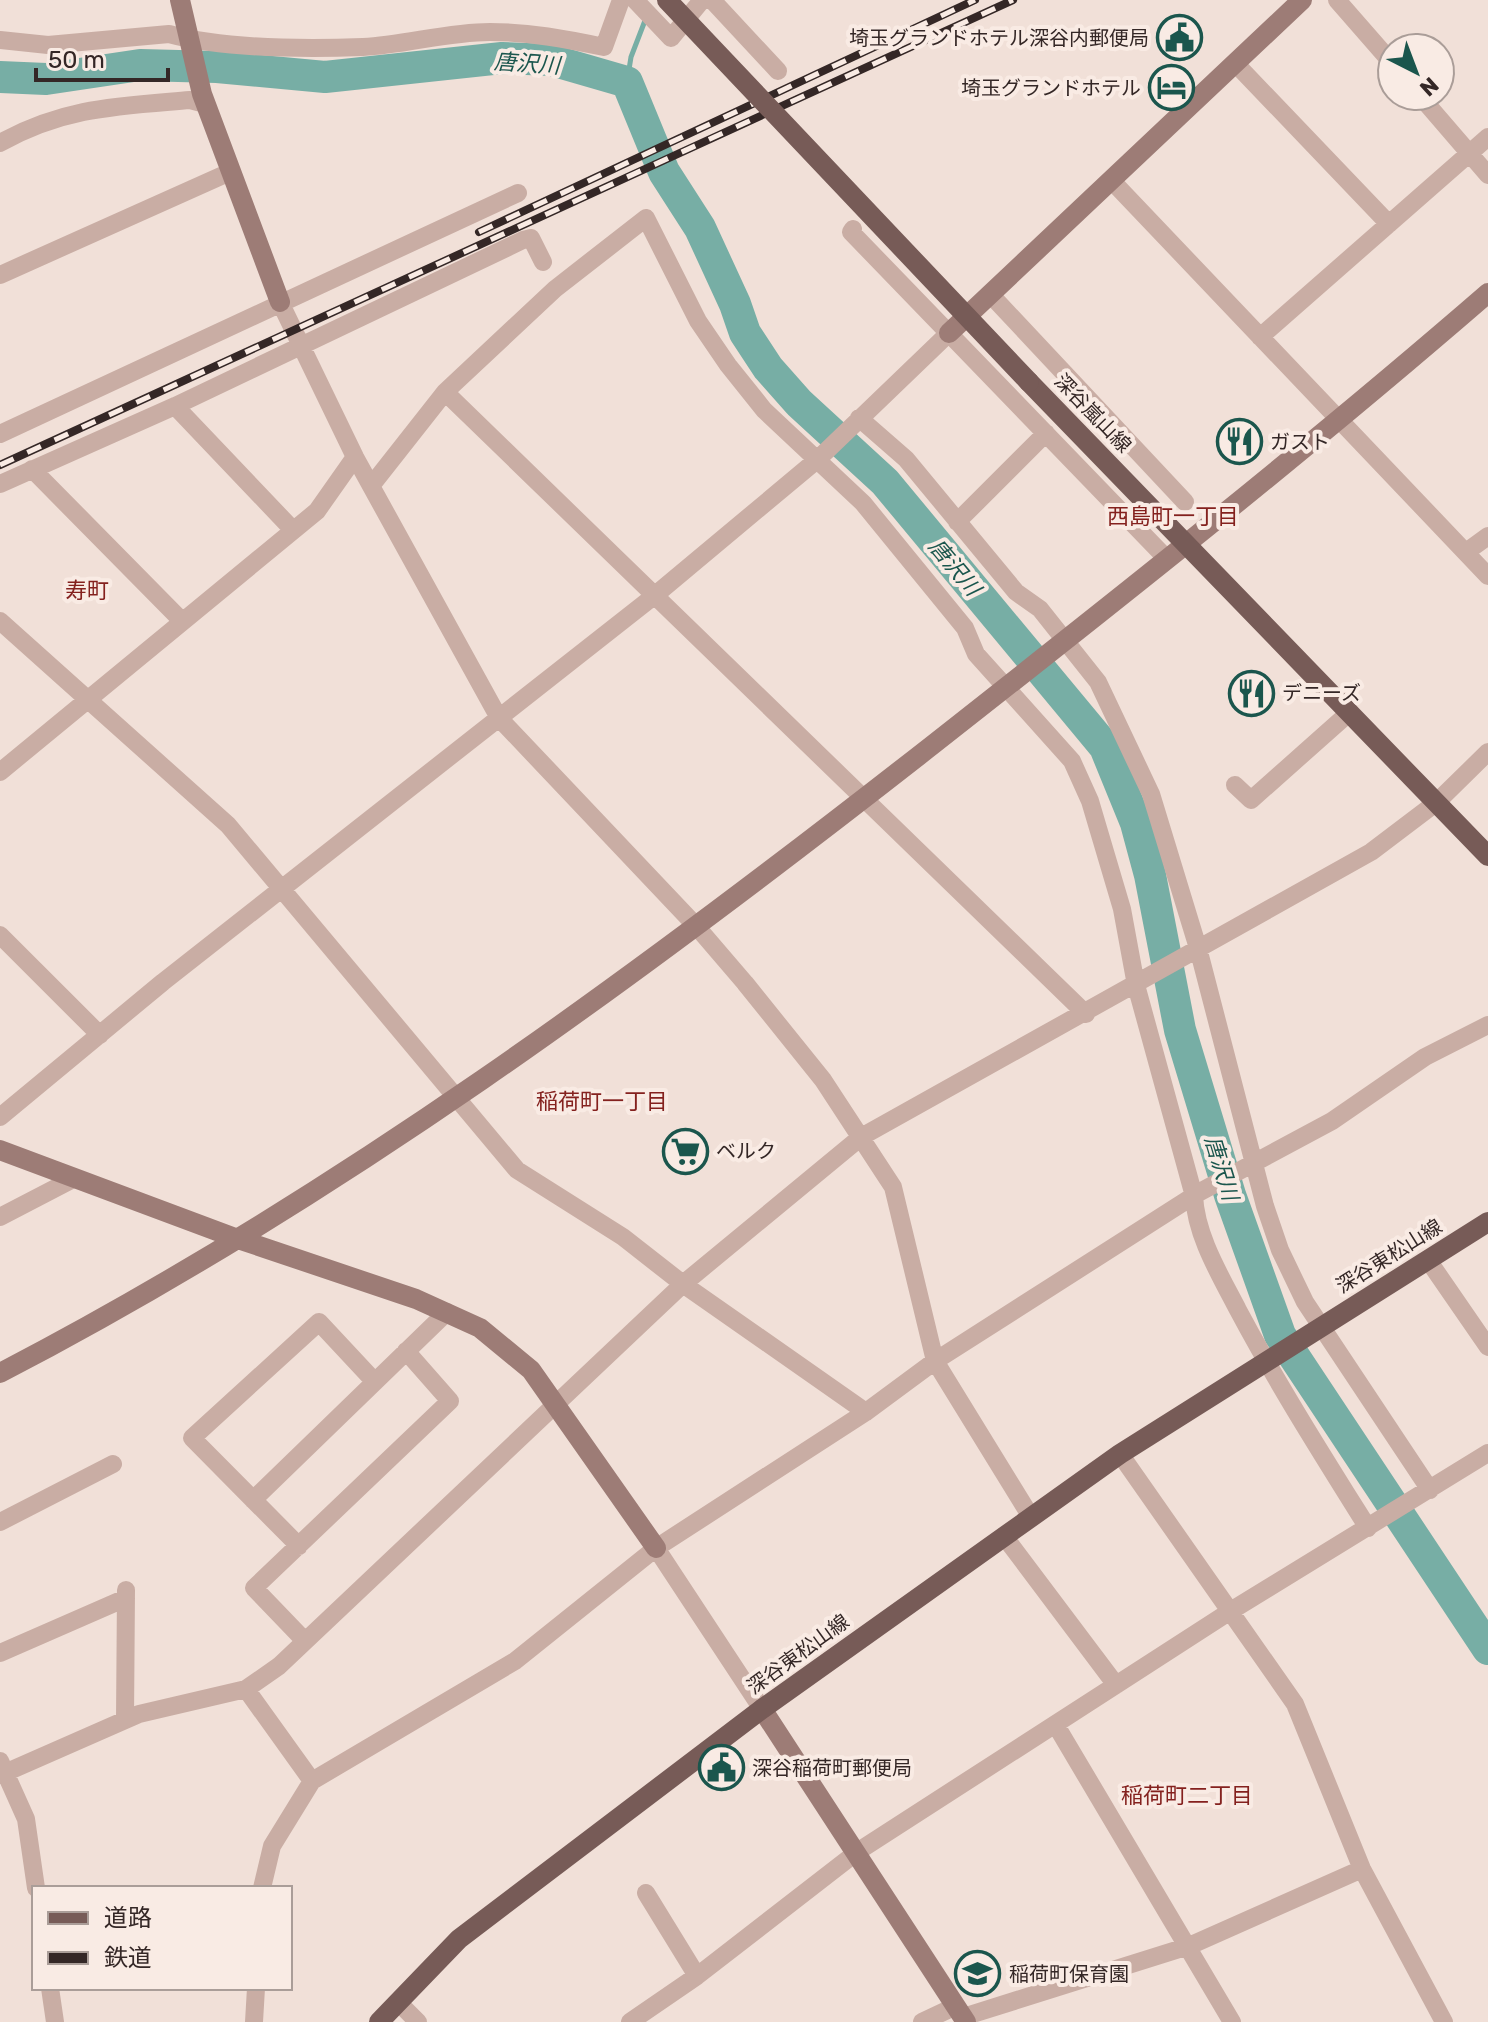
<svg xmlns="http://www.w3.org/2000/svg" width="1488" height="2022" font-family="Rubik,'Noto Sans JP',sans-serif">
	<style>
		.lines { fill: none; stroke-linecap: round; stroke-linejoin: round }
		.stream { stroke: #77aea5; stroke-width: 5 }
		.river { stroke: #77aea5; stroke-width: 32 }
		.street { stroke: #c9ada4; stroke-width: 18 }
		.secondary { stroke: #9d7c76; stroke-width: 20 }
		.primary { stroke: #775b57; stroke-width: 20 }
		.rail-casing { stroke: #342726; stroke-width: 8 }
		.rail { stroke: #f9ebe4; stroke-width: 5; stroke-dasharray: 15; stroke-linecap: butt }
		.primary-bridge { stroke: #775b57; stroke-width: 20 }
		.labels { text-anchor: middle; stroke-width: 8; stroke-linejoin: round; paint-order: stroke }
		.poi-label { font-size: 20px; fill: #342726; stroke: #f9ebe4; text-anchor: start }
		.street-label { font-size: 20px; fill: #342726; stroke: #f9ebe4 }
		.water-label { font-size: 22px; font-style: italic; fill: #1b564d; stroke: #f9ebe4 }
		.neighbourhood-label { font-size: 22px; fill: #84211e; stroke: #f9ebe4 }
	</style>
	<rect width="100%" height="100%" fill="#f1e0d8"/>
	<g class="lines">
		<path class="stream" d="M627,82L631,57L646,18"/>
		<path class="river" d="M0,77L46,79L140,65L217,67L325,77L502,58L551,60L627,82L664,172L700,228L735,304L745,333L768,368L799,403L885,482L1105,747L1136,823L1150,875L1180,1030L1230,1195L1280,1335L1488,1649"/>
		<path class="street" d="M635,0L671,38L702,0
			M712,0L778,71
			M1337,0L1392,63
			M0,40L48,45L169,34C224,49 305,49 363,47C405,45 447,32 490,32C529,32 566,39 604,47L621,0
			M1235,63L1389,224
			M1420,96L1488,175
			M0,143C64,107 119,106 190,100L205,104
			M1112,181L1488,576
			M853,229L851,232L1167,559
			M0,275L230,172
			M990,294L1185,502
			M280,302L355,457L499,718L697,927L745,983L823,1080L893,1187L935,1361L1031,1517
			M1260,337L1488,137
			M445,392L1086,1014
			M175,406L293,530
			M859,418L906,459L1016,592L1040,609L1098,682L1151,794L1198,948L1265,1206L1280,1250L1305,1302L1430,1490
			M0,434L518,193
			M32,469L181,620
			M0,484L175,406L523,240L531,238L543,262
			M371,486L445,392L555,289L646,218L698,321L728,365L764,410L863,503L965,628L976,654L1072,761L1090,801L1122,909L1136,985L1194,1196C1196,1236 1220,1275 1238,1310C1278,1385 1323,1456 1368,1528
			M957,522L1046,433
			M1466,552L1488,536
			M0,621L228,825L517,1170L623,1237L683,1284L866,1412
			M0,772L317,511L355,457
			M1235,785L1251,800L1350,712
			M0,935L100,1035
			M0,1117L163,982L654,596L818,459L949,333
			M0,1217L75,1178
			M1428,1260L1488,1347
			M1120,1454L1295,1704L1362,1869L1444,2022
			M253,1500L447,1312
			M0,1522L113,1464
			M1004,1536L1116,1685
			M299,1546L192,1438L319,1322L375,1382
			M656,1548L762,1709
			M304,1640L254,1588L450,1401L406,1351
			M0,1653L126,1598
			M246,1689L312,1781
			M125,1719L126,1590
			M1057,1727L1232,2022
			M0,1761L26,1819L36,1888
			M0,1775L139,1714L246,1689L279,1666L683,1284L861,1137L1371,852L1437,802L1488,752
			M262,1888L272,1846L312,1781L515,1661L656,1548L866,1412L935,1361L1198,1193L1332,1121L1425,1057L1488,1025
			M646,1893L697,1976
			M50,1988L55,2022
			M398,2002L418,2022
			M963,2017L1189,1946L1362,1869
			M254,2022L256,1988
			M630,2022L697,1976L857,1852L1229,1612L1488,1453
			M922,2022L956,2006"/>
		<path class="secondary" d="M180,0L202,94L280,302
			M949,333L1302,0
			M0,1150L238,1239L416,1299L480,1328L531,1370L656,1548
			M0,1373C335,1199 639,975 935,743C1122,596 1308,449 1488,293
			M762,1709L966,2022"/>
		<path class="primary" d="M1029,382L1488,856
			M379,2022L459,1939L762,1709L1120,1454L1488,1222"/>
		<defs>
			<path id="rail" d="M479,232L975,0
				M0,465L1013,0"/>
		</defs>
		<use href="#rail" class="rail-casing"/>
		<use href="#rail" class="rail"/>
		<path class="primary-bridge" d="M667,0L1029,382"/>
	</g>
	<defs>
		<symbol id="civic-ring" viewBox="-11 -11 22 22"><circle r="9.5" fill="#f9ebe4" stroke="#1b564d" stroke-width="1.5"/><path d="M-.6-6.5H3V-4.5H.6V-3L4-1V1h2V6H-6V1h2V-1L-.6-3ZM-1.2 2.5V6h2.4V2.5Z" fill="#1b564d"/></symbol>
		<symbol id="hotel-ring" viewBox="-11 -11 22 22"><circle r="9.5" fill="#f9ebe4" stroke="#1b564d" stroke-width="1.5"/><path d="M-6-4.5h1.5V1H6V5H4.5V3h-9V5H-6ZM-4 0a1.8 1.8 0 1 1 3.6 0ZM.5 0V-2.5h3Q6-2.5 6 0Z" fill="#1b564d"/></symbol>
		<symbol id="restaurant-ring" viewBox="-11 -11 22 22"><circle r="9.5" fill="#f9ebe4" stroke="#1b564d" stroke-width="1.5"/><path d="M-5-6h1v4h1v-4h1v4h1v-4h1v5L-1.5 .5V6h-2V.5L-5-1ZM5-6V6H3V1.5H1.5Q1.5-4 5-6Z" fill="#1b564d"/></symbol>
		<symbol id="supermarket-ring" viewBox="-11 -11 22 22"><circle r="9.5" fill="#f9ebe4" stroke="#1b564d" stroke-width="1.5"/><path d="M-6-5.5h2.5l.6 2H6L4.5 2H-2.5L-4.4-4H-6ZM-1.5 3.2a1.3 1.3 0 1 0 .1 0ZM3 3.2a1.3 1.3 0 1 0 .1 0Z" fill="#1b564d"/></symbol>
		<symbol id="school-ring" viewBox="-11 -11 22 22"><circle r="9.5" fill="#f9ebe4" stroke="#1b564d" stroke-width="1.5"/><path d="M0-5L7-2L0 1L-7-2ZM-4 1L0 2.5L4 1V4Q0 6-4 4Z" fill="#1b564d"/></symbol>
	</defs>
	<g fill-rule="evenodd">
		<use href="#civic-ring" x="1154" y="12" width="51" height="51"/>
		<use href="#hotel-ring" x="1146" y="62" width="51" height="51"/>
		<use href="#restaurant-ring" x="1214" y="416" width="51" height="51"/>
		<use href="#restaurant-ring" x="1226" y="668" width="51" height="51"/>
		<use href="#supermarket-ring" x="660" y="1126" width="51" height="51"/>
		<use href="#civic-ring" x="696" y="1742" width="51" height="51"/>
		<use href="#school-ring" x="952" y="1948" width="51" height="51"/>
	</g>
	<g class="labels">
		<g class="poi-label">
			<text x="1149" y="45" text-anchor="end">埼玉グランドホテル深谷内郵便局</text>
			<text x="1141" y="95" text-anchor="end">埼玉グランドホテル</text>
			<text x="1270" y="449">ガスト</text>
			<text x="1282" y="700">デニーズ</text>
			<text x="716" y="1158">ベルク</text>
			<text x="752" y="1775">深谷稲荷町郵便局</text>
			<text x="1009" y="1981">稲荷町保育園</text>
		</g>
		<g class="street-label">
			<text transform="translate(1093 413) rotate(46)" y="7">深谷嵐山線</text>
			<text transform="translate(1389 1256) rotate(-32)" y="7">深谷東松山線</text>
			<text transform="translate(798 1654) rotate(-36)" y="7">深谷東松山線</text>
		</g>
		<g class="water-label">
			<text transform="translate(527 63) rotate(4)" y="8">唐沢川</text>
			<text transform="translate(955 567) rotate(50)" y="8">唐沢川</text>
			<text transform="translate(1222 1168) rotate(73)" y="8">唐沢川</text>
		</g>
		<g class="neighbourhood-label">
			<text x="1173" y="524">西島町一丁目</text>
			<text x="87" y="598">寿町</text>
			<text x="602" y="1109">稲荷町一丁目</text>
			<text x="1187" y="1803">稲荷町二丁目</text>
		</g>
	</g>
	<rect x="32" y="1886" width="260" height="104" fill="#f9ebe4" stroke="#aa9d98" stroke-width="2"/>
	<rect x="48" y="1912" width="40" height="12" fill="#775b57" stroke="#aa9d98" stroke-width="2"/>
	<text x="104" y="1926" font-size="24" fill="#342726">道路</text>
	<rect x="48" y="1952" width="40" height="12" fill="#342726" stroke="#aa9d98" stroke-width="2"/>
	<text x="104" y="1966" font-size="24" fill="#342726">鉄道</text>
	<g transform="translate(1416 72) rotate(138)"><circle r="38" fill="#f9ebe4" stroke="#aa9d98" stroke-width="2"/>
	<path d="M0-6L14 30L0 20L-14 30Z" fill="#1b564d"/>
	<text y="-12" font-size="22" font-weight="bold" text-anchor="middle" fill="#342726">N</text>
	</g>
	<path d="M36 68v12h132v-12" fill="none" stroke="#342726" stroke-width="4"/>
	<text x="48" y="68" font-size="24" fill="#342726" stroke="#f9ebe4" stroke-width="6" paint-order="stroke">50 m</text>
</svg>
